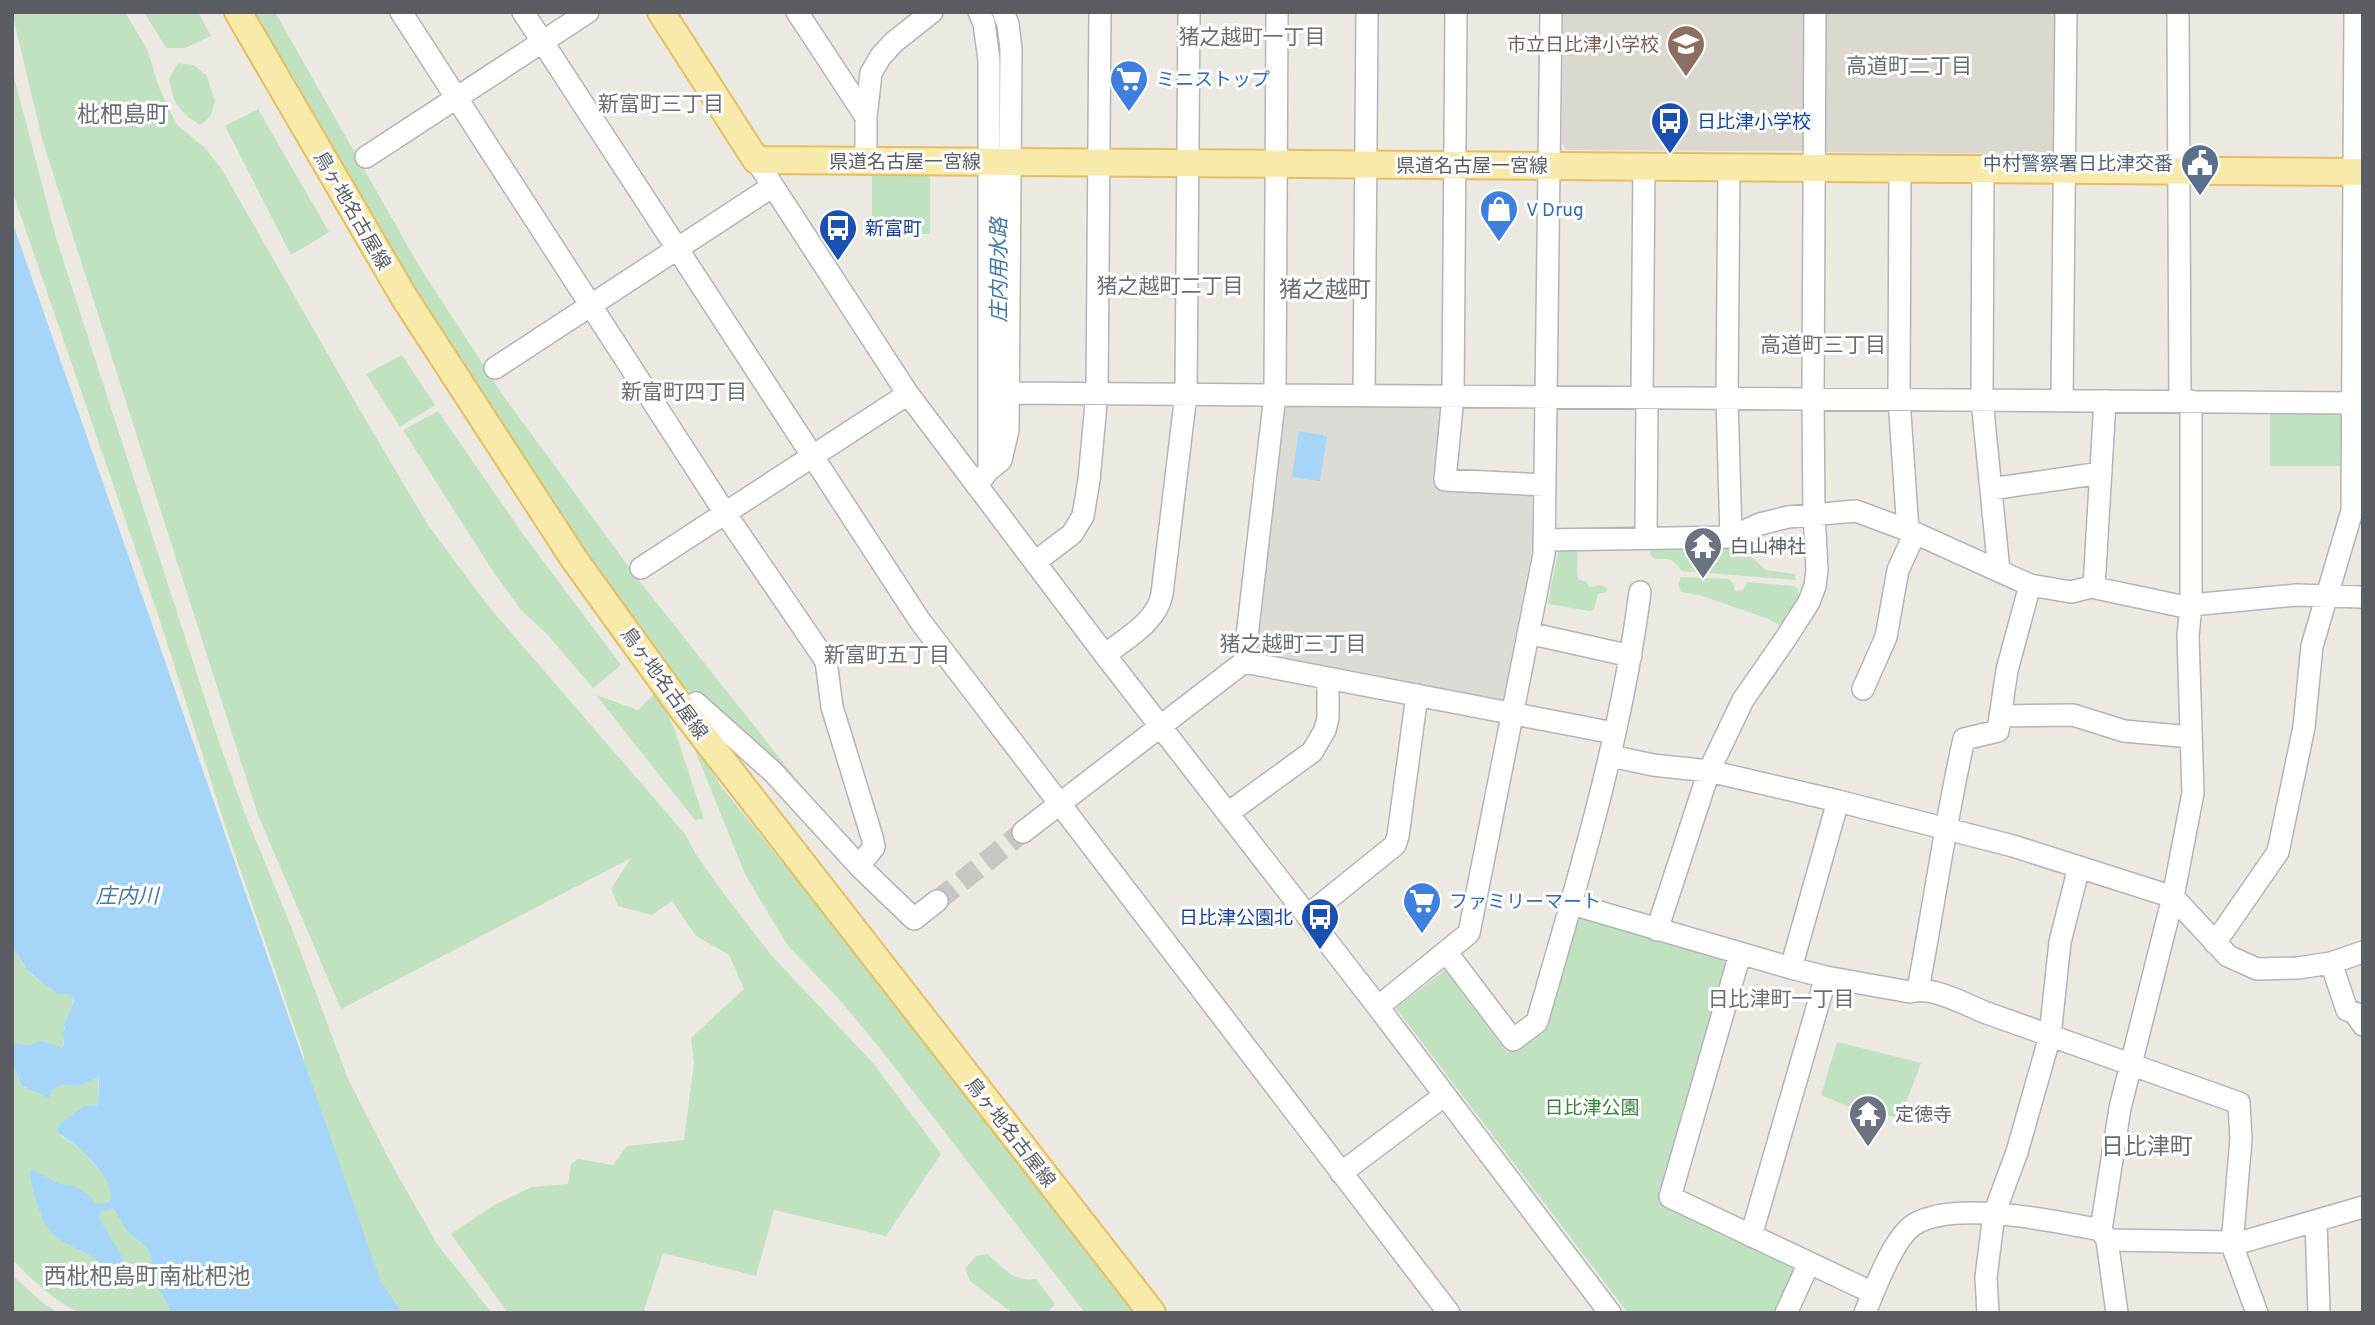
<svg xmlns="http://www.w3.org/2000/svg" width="2375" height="1325" font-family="Overpass,'Noto Sans JP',sans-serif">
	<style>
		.industrial { fill: #dddbd6 }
		.education { fill: #dbd8d0 }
		.green { fill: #c0e2c0 }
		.water { fill: #a5d5f8 }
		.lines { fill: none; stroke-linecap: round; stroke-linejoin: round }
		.minor-tunnel { stroke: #c8c6c2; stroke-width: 21; stroke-dasharray: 21 10; stroke-linecap: butt }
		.minor-casing { stroke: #b2b4b8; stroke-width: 24 }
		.major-casing { stroke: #e6be61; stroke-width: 30 }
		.minor { stroke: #fff; stroke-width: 21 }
		.major { stroke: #f8eaaa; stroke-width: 26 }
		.labels { text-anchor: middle; stroke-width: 6; stroke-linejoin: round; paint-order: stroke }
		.education-label { font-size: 19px; fill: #785e54; stroke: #fff; text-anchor: end }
		.shop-label { font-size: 19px; fill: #366cbe; stroke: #fff; text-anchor: start }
		.transit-label { font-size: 19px; fill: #164399; stroke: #fff; text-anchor: start }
		.street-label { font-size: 19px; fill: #5a5d61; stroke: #fff }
		.service-label { font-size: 19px; fill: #4e5e75; stroke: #fff; text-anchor: end }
		.worship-label { font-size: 19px; fill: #5b616d; stroke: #fff; text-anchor: start }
		.park-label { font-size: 19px; fill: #3b803d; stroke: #fff }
		.neighbourhood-label { font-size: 21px; fill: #6b6f73; stroke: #fff }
		.water-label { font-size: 21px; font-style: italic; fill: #4577a8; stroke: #fff }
		.quarter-label { font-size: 23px; fill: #6b6f73; stroke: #fff }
	</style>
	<rect width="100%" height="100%" fill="#ece9e2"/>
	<path class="industrial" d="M1280,405L1444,406L1437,472L1529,491L1532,497V551L1503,701L1498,704L1254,658Z"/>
	<path class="education" d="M1563,12H1809L1804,151L1567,150L1562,144Z
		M1823,12H2060L2055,154L1826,152L1821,149Z"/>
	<path class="green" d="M12,12H125L147,49L160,90L177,125L205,148L221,168L361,412L428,525L489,607L685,834L697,856L727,898L772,956L873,1063L941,1154L886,1236L774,1210L756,1276L663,1253L643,1313H508L451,1234L496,1204L532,1187L568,1184L571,1164L578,1159L613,1165L627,1146L684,1140L694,1063L691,1038L744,989L729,955L696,936L672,901L652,915L618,906L611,889L631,858L341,1009L258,815L42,139Z
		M144,12H198L211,36L185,48H166Z
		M244,12H275L419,266L502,394L637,578L851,848L775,770L693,693L677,685L550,510Z
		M178,63L194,65L207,76L215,102L210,117L200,125C179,111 173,104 169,79Z
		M12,69L56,238L218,739L247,819L287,916L348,1079L392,1165L437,1244L492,1313H400L369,1266L303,1079L304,1055L226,828L159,618L14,196Z
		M258,109L329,232L291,255L225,126Z
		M872,176H930V234H880L872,220Z
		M402,355L435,405L400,427L366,374Z
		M2274,409H2343L2347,466H2270V414Z
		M438,411L520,530L621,665L593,688L547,634L521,610L490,567L403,430Z
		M1732,545H1738L1766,570L1795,574L1796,580L1682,571C1672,558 1671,559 1655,559L1650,555L1651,547Z
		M1559,548H1577C1579,559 1575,571 1579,580L1585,581L1590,587L1601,585L1608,589L1606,592L1598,594L1594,609L1590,611L1549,604L1548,602Z
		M1681,577L1729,579L1733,583L1735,591L1743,590L1747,582L1794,586L1798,590L1799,602L1783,624L1779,625L1769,619L1699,595L1681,592L1678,584Z
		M657,691C667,702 666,715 674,728L704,819L695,820L596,695L638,710Z
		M686,728L720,785L927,1041L1139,1313H1085L878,1046L838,998L788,946L745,874Z
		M1575,913L1731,961L1664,1200L1801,1266L1779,1313H1628L1396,1008L1445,970L1507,1053L1542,1025Z
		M12,931C13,948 17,959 29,972C36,979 45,982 51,990L70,994L73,997C74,1008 66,1014 65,1024C64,1032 65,1039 62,1047C47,1043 45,1042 31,1046C24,1047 18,1043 12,1044Z
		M1837,1042L1921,1063L1900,1119L1877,1112L1875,1118L1821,1095Z
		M12,1062L21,1085L50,1099L51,1091C69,1079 68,1089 81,1085C87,1083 93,1079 98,1077V1105L84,1106L58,1125L61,1136L81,1149L105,1177L113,1191V1208L125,1229L148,1249L155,1273V1281L172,1313H82C58,1305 29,1277 12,1259Z
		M987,1254C1004,1267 1013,1283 1036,1279L1055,1304L1047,1313H1013L970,1281L965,1268L976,1256Z
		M12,1275L44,1304L59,1313H12Z"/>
	<path class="water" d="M12,221L380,1280L402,1313H172L155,1281V1273L148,1249L125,1229L113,1208L100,1212L99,1218L128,1267L136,1272L133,1277C114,1276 101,1262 86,1253C73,1246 59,1242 49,1230C42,1221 27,1180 31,1169L60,1184L74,1186L89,1195L95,1204L108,1203C120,1189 92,1160 80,1149C74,1142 65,1139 58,1132V1125L84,1106L98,1105L99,1077C93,1079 87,1083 81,1085C68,1089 69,1079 51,1091L50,1099L21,1085L12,1062L13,1043L29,1046L40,1041L62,1047L64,1044L62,1033L65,1029L64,1025L74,1001L70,994H57L27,970L13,948Z
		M1299,431L1327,436L1320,481L1292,477Z"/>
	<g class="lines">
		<path class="minor-tunnel" d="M937,901L1023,832"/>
		<defs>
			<path id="minor" d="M401,12L725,513L826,661L832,707L872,837L874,847L859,866
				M523,12L920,621L1449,1313
				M797,12L866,117
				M1456,12L1453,396L1445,480L1545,485
				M2178,12L2180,401
				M366,157L588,12
				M756,160L908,394L1105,655L1378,1007L1610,1313
				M866,161V117L871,73L881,56L894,42L932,12
				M1729,167L1727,398L1731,537L1760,524L1788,517L1856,511L1915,533L2030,585L2071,592L2091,587L2190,608
				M1900,169L1899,399L1908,531
				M1983,169L1982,400L1999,571
				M495,368L773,186
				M1008,393L2363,403
				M1364,396L1367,12
				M1642,397L1644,167
				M2062,401L2066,12
				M990,469L1001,460L1008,430L1011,49L1008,24L1003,12
				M977,486L989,469V60L984,23L979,12
				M1991,489L2101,473
				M1646,538L1647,397
				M1544,540L1731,537
				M1035,562L1072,534L1083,516L1089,480L1097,393L1100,12
				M641,568L908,394
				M2094,587L2105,401
				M2191,605L2296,595L2363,597
				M1528,633L1631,656
				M1105,655C1126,638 1157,622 1162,594L1186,394L1189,12
				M1244,662L1614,733
				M1863,689L1886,637L1898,570L1915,533
				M683,710L696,703L773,772L859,866L914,919L937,901
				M2000,716L2073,715L2124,731L2191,737
				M1611,756L1653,765L1709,771L1838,801L2013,846L2173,897L2228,956L2257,969L2298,968L2331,963L2363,952
				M1228,813L1312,752L1325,730L1328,718V678
				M1023,832L1244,662L1275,395L1277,12
				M1572,904L1791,968L1826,977L1910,992C1930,985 1965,1004 1984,1012L2239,1103L2241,1139L2232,1245L2257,1313
				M1307,916L1395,845L1398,836L1417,695
				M1657,930L1709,771L1743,700L1786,638L1809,602L1815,586L1817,570L1814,514L1813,399L1815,12
				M2215,943L2278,852L2304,727L2312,646L2352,511L2355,12
				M1447,953L1513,1040L1537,1022C1578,880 1621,739 1640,592
				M1740,954L1670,1197L1873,1293
				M2331,963L2347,1010L2355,1013L2363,1025
				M1791,968L1838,801
				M1918,989C1934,906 1945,822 1964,739L1998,731L2007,670L2030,585
				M1378,1007L1469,933L1544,554L1551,12
				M1341,1173L1445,1095
				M2316,1221L2319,1313
				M1751,1236L1826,977
				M2107,1240L2232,1242
				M2232,1245L2363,1207
				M1786,1313L1809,1263
				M1865,1313C1874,1290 1894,1236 1915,1224C1955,1200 2056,1221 2101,1230
				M1988,1313L1986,1277L1994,1214L2017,1152L2050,1036L2060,942L2079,867
				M2117,1313L2107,1240L2101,1230L2120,1108L2173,897L2193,793L2188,636L2191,605V401"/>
			<path id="major" d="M238,12L404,297L574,559L683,710L1152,1313
				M661,12L756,160L2363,172"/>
		</defs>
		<use href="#minor" class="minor-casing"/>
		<use href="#major" class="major-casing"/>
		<use href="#minor" class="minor"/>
		<use href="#major" class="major"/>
	</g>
	<defs>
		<symbol id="school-pin" viewBox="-11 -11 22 30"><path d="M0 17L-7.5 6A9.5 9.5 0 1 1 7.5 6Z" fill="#8d6e63" stroke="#fff"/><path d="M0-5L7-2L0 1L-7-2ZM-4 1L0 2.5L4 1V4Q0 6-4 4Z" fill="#fff"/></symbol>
		<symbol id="supermarket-pin" viewBox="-11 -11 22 30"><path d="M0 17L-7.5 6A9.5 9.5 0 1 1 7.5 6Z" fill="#3f7fe0" stroke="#fff"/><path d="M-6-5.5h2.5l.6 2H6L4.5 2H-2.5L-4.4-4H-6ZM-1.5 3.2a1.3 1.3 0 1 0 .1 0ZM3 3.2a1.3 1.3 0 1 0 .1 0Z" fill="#fff"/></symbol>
		<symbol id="bus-pin" viewBox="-11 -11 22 30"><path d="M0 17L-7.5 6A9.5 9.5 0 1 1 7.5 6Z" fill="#1a4fb4" stroke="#fff"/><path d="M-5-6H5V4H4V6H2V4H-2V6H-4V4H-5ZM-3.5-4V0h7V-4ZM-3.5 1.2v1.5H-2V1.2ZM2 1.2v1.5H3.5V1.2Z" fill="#fff"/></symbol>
		<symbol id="civic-pin" viewBox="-11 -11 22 30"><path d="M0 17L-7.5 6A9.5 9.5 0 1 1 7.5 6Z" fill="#5c6f8a" stroke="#fff"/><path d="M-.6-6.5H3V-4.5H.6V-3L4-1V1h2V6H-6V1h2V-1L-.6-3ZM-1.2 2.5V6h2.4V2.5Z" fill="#fff"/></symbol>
		<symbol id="shop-pin" viewBox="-11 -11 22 30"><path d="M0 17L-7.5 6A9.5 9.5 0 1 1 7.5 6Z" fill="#3f7fe0" stroke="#fff"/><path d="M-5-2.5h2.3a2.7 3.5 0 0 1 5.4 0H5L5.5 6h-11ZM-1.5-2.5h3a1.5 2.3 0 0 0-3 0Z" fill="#fff"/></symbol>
		<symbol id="temple-pin" viewBox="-11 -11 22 30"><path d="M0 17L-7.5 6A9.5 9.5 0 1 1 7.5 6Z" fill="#6b7280" stroke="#fff"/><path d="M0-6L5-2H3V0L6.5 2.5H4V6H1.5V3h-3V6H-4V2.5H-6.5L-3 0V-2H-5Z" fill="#fff"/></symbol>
	</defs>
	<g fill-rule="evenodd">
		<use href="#school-pin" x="1664" y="22" width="44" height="60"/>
		<use href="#supermarket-pin" x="1107" y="57" width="44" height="60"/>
		<use href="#bus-pin" x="1648" y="99" width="44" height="60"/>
		<use href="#civic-pin" x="2178" y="141" width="44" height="60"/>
		<use href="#shop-pin" x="1477" y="187" width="44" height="60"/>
		<use href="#bus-pin" x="816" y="206" width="44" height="60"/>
		<use href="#temple-pin" x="1681" y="524" width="44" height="60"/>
		<use href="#supermarket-pin" x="1400" y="879" width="44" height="60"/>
		<use href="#bus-pin" x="1298" y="895" width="44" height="60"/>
		<use href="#temple-pin" x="1846" y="1092" width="44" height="60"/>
	</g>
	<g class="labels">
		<g class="education-label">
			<text x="1659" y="51">市立日比津小学校</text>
		</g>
		<g class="shop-label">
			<text x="1156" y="86">ミニストップ</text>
			<text x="1526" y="216">V Drug</text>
			<text x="1449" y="908">ファミリーマート</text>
		</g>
		<g class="transit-label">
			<text x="1697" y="128">日比津小学校</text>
			<text x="865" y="235">新富町</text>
			<text x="1293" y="924" text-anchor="end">日比津公園北</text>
		</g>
		<g class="street-label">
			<text x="905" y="168">県道名古屋一宮線</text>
			<text x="1472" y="172">県道名古屋一宮線</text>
			<text transform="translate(353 210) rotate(60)" y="7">鳥ヶ地名古屋線</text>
			<text transform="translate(665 683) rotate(54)" y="7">鳥ヶ地名古屋線</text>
			<text transform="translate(1011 1132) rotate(52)" y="7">鳥ヶ地名古屋線</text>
		</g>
		<g class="service-label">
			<text x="2173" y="170">中村警察署日比津交番</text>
		</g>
		<g class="worship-label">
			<text x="1730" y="553">白山神社</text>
			<text x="1895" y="1121">定徳寺</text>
		</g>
		<g class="park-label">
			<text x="1592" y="1114">日比津公園</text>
		</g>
		<g class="neighbourhood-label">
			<text x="1252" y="44">猪之越町一丁目</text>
			<text x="1909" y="73">高道町二丁目</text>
			<text x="661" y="111">新富町三丁目</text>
			<text x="1170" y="293">猪之越町二丁目</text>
			<text x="1823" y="352">高道町三丁目</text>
			<text x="684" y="399">新富町四丁目</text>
			<text x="1293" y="651">猪之越町三丁目</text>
			<text x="887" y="662">新富町五丁目</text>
			<text x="1781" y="1006">日比津町一丁目</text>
		</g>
		<g class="water-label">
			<text transform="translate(999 270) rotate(-90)" y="7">庄内用水路</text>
			<text x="127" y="903">庄内川</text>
		</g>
		<g class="quarter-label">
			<text x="123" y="122">枇杷島町</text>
			<text x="1325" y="297">猪之越町</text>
			<text x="2147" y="1154">日比津町</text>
			<text x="147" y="1284">西枇杷島町南枇杷池</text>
		</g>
	</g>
	<rect width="2375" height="1325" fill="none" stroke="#5a5d61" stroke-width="28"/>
</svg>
